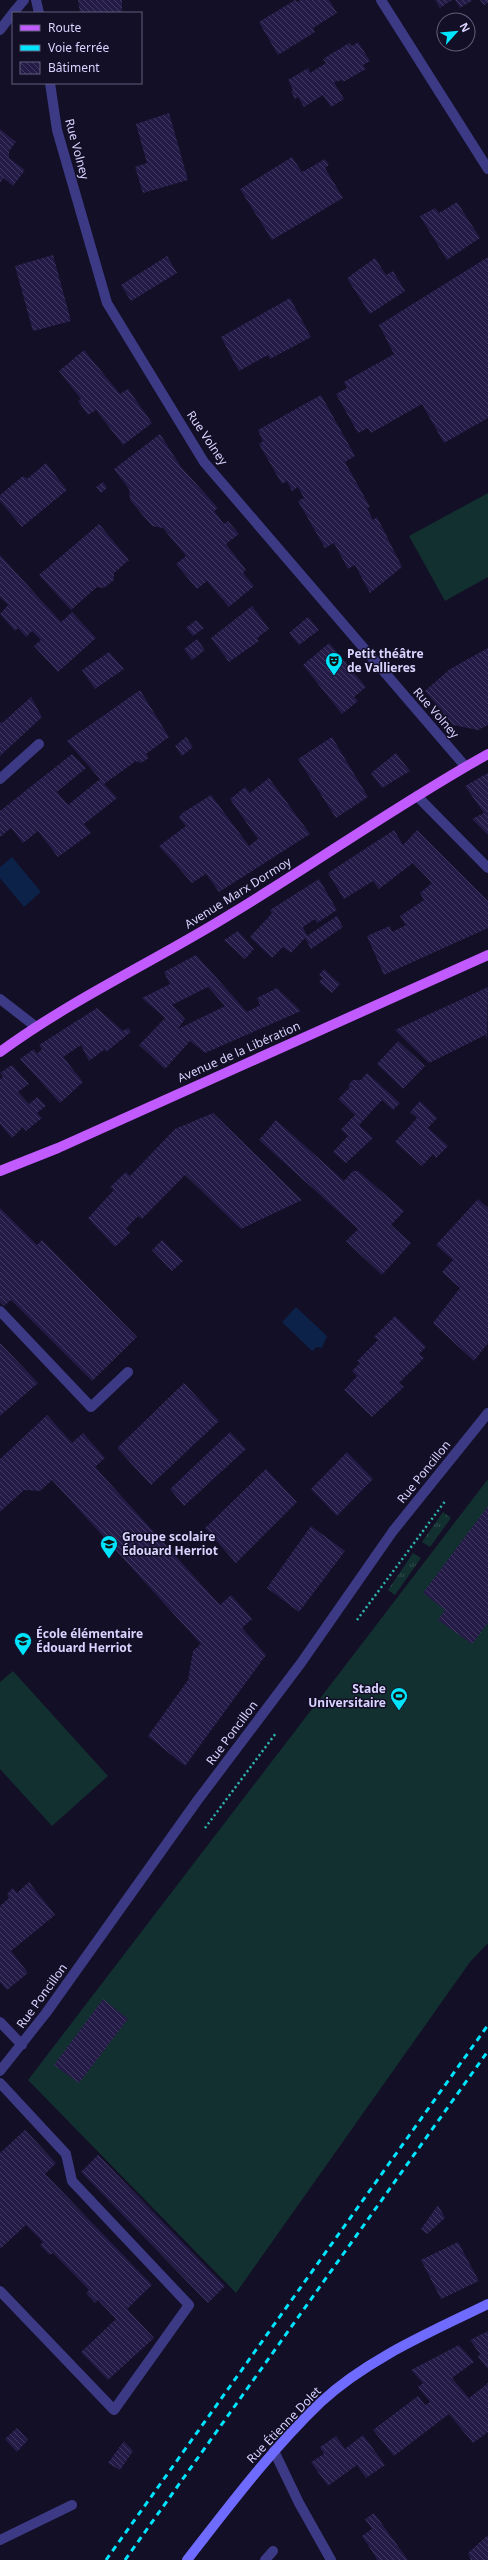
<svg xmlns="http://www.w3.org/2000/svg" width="488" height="2560" font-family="'Noto Sans',sans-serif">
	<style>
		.grass { fill: url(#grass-tufts) }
		.pitch { fill: #12302f }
		.water { fill: #0c2248 }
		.building { fill: url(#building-back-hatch); fill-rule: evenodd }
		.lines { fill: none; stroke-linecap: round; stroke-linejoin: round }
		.path { stroke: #2fb8b0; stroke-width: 2.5; stroke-dasharray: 2 3; stroke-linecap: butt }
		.service { stroke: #3d3a85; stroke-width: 10 }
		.minor { stroke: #3d3a85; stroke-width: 10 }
		.tertiary { stroke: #3d3a85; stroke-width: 10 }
		.secondary { stroke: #6f6bff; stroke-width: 10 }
		.primary { stroke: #c25bff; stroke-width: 10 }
		.rail { stroke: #00e5ff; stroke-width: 3; stroke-dasharray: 6 5; stroke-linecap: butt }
		.labels { text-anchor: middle; stroke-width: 3; stroke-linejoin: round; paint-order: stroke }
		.street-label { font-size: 12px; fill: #d9d4ff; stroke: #130f26 }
		.poi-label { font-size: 12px; font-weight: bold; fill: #d9d4ff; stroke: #130f26; text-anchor: start }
	</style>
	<defs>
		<pattern id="grass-tufts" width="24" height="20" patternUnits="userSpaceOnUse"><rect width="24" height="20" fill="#12302f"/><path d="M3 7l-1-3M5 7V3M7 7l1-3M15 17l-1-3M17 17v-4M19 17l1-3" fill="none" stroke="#344d4e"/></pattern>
		<pattern id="building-back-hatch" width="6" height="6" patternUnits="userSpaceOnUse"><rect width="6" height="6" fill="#241b47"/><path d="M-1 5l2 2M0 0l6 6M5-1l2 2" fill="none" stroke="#433b63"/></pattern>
	</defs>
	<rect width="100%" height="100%" fill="#130f26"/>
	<path class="grass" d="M443,1512L451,1518L430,1547L422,1542Z
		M413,1553L421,1558L395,1595L388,1590Z"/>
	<path class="pitch" d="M488,493V577L445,601L409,536Z
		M488,1479V1943L470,1962L236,2293L28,2080Z
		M13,1671L108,1776L52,1826L0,1769V1682Z"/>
	<path class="water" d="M12,857L41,892L24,907L0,878V867Z
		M296,1307L327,1336L322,1348L317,1347L312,1351L282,1322Z"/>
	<path class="building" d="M78,0H122V13H80Z
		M295,0L297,2L301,0H329L337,13L313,28L315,32L278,55L259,22Z
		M435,0H452L440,8Z
		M455,0H473L460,8Z
		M480,0H488V3L484,5Z
		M358,42L370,61L363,65L366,69L343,82L342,80L334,82L344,99L331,107L323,95L304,107L298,97L295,99L291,91L293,90L288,80L308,68L310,73L326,63L323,59L349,43L352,46Z
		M169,113L188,180L143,193L135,167L147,163L136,124Z
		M0,129L16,142L9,151V158L25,170L13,186L4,178L0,183Z
		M292,157L302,172L325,159L329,165L325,168L343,198L272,240L240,189Z
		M457,202L480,238L447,260L420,216L435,208L439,213Z
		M53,255L71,321L33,331L15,266Z
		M167,256L177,273L131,301L121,285Z
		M488,257V418L444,443L422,404L371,433L368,428L358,433L336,394L347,388L344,382L394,354L379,325Z
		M375,258L386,275L393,271L405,291L370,314L347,278Z
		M290,298L311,337L270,359L268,355L239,371L221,337Z
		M84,350L120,394L128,389L152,423L123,445L96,410L88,415L78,401L81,399L59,371Z
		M321,395L355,456L345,462L370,507L367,508L373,520L377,517L402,567L370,593L355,565L348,569L334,543L325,548L298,501L304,498L298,487L292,491L287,481L282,484L259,444L263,441L258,430Z
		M160,434L181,467L218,508L214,511L224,524L228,521L239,534L226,544L246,570L243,573L254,586L229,607L207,581L197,589L176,564L186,556L163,528L152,526L130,500L129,489L114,469Z
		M46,463L67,490L22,527L0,501V495L23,476L27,479Z
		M103,482L107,488L101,493L96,487Z
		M99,524L129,560L114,573V580L104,588L97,587L71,610L39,575Z
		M0,555L61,622L72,612L96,638L58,672L34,646L41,640L32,631L26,637L18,628L15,631L0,614L8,605L0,597Z
		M252,606L269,629L257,638L259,641L229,662L211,638Z
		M308,617L319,630L299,645L289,633Z
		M196,620L204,628L193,636L186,628Z
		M197,639L205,650L192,660L184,649Z
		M329,643L366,687L354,697L358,701L342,714L303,665Z
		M488,648V725L478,730L453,725L425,691L450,669Z
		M109,652L124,669L95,689L82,670Z
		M140,690L169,737L146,754L149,758L141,763L136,761L104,784L117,798L84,824L91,833L58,857L38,831L23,843L11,828L0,837V811L72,754L86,768L57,792L68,805L100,779L67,741Z
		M31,697L42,717L0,756V722L2,723Z
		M186,737L193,747L182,756L175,746Z
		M332,737L368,797L336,818L298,759Z
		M396,753L410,771L382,788L371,773Z
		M488,773V835L472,819L484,813L465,786Z
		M269,778L310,834L219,892L206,874L192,883L159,846L186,826L179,818L181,814L211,795L249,846L258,839L230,799L245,787L250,793Z
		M394,830L403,845L417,830L488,901V928L384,975L367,936L390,926L392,932L406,925L400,916L424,900L420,893L432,883L413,863L379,889L373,881L344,899L328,873Z
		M319,879L337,910L317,923L315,919L303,927L307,936L337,916L343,927L311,949L305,938L291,953L283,947L272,958L250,937L272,913L270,910Z
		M238,931L254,949L245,959L224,940Z
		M196,955L247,1012L260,1005L257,998L277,988L301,1011L205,1053L190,1041L165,1069L139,1045L165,1018L142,998L170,984L164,972ZM208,987L225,1006L178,1029L185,1019L172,1005Z
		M324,969L340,984L332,993L319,982L323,978L319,975Z
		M488,987L487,1039L485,1035L429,1063L395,1030Z
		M97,1008L123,1031L128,1028L131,1032L106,1052L105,1049L89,1061L81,1045L63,1057L83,1082L60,1103L20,1059L34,1049L37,1054L42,1049L39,1045Z
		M398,1041L425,1066L403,1089L377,1064Z
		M12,1065L29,1084L18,1092L29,1104L37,1097L46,1106L37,1113L42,1118L26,1131L23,1127L12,1138L0,1124V1079L3,1077L0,1073Z
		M367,1073L400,1103L393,1110L382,1100L359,1125L373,1138L346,1163L333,1152L348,1136L341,1129L355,1115L338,1099L350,1087L348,1085L353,1080H361Z
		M420,1101L437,1118L428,1128L448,1146L436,1158L433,1154L422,1166L395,1142L417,1118L410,1112Z
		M213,1113L302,1200L241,1229L185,1175L142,1219L138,1216L126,1229L130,1233L115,1247L88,1218L114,1190L110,1187L126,1172L130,1176L175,1129Z
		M276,1120L344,1181L353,1171H358L404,1211L391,1225L411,1243L382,1275L346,1241L358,1229L259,1140Z
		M478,1199L488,1208V1343L474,1361L433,1323L460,1288L442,1272L453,1260L436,1245Z
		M0,1208L37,1245L42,1240L137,1337L92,1381L11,1300L4,1306L0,1302Z
		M162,1240L183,1261L172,1271L152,1250Z
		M395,1316L426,1347L419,1354L424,1358L399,1383L404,1387L372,1417L344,1390L357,1376L352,1371L360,1363L357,1361L378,1340L374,1337Z
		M0,1343L38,1383L0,1416Z
		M184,1383L219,1421L151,1485L117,1448Z
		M47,1415L72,1443L83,1433L105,1458L95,1467L220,1605L231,1595L252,1619L242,1628L266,1655L185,1766L148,1736L188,1680L193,1651L201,1644L52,1480L40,1491L24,1490L0,1512V1459Z
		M230,1432L246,1449L184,1506L170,1489Z
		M347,1452L373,1479L337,1516L311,1489Z
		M266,1469L297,1502L236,1563L205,1528Z
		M488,1506V1623L472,1644L438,1620L445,1610L423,1593Z
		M311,1526L345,1551L299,1612L267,1588Z
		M29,1882L55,1915L11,1951L28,1973L7,1990L0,1982V1906L9,1898L7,1894L13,1888L17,1893Z
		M103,1999L128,2019L79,2083L54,2065Z
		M25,2130L56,2163L45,2174L152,2285L127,2309L154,2338L108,2380L81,2352L116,2319L98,2300L95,2303L86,2293L89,2290L53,2253L50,2255L40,2245L43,2242L26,2225L0,2249V2153Z
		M98,2155L225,2286L208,2303L81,2172Z
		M438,2205L445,2218L427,2234L421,2229Z
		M458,2242L479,2281L441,2299L421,2260Z
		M488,2331V2369L478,2357L480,2354L470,2340Z
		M459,2345L474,2362L452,2378L469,2398L488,2383V2432L473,2443L449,2414L394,2456L373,2430L418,2396L425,2405L430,2402L418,2387L423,2383L411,2370Z
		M17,2428L28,2440L17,2452L5,2439Z
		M363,2435L385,2465L366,2478L357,2465L328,2486L311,2462L324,2454L320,2447L336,2436L345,2449Z
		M124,2441L133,2451L120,2470L108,2463Z
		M374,2513L408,2560H376L377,2559L362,2536L372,2529L365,2519Z
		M488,2535V2560H471L468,2553Z"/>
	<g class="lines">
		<path class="path" d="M357,1620L446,1500
			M205,1828L276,1733"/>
		<path class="service" d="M0,779L39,744
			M0,1311L91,1407L128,1372
			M0,2083L66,2154L72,2181L189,2305L114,2410L0,2291
			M265,2560L273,2551"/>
		<path class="minor" d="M36,0L39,13
			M381,0L488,169
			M50,83L57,130L107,303L204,462L465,766
			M417,796L488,868
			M0,999L35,1026
			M0,2022L22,2045
			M0,2071L46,2013L197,1801L301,1663L393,1531L488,1413
			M0,2540L72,2505"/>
		<path class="tertiary" d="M13,13L24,0
			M0,30L13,13
			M274,2451L299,2503L331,2560"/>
		<path class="secondary" d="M187,2560C229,2506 271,2450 321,2402C367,2359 431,2332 488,2304"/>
		<path class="primary" d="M0,1052C72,999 155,961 231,914C317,862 400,803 488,754
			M0,1171L58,1148L488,955"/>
		<path class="rail" d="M106,2560L488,2025
			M125,2560L488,2051"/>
	</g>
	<defs>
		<symbol id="theatre-pin" viewBox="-11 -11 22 30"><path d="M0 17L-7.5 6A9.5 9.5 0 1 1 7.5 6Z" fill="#00e5ff" stroke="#130f26"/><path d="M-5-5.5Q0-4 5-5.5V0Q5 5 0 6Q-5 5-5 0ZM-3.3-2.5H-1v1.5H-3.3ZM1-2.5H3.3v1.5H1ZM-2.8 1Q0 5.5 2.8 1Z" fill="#111"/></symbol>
		<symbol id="school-pin" viewBox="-11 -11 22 30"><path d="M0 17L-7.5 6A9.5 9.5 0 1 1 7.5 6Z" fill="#00e5ff" stroke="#130f26"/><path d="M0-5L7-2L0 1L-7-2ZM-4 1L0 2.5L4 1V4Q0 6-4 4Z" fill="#111"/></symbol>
		<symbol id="stadium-pin" viewBox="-11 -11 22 30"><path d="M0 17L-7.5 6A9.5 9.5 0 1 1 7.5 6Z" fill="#00e5ff" stroke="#130f26"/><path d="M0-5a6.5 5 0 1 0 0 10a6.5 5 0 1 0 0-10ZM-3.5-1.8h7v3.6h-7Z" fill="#111"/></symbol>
	</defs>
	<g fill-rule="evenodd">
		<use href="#theatre-pin" x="324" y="651" width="20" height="27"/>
		<use href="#school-pin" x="99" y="1534" width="20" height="27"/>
		<use href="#school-pin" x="13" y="1631" width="20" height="27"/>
		<use href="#stadium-pin" x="389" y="1686" width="20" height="27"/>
	</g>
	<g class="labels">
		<g class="street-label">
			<text transform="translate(77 149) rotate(75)" y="4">Rue Volney</text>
			<text transform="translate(207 438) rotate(56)" y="4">Rue Volney</text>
			<text transform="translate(436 713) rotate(49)" y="4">Rue Volney</text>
			<text transform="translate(238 893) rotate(-32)" y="4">Avenue Marx Dormoy</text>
			<text transform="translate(239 1052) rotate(-24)" y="4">Avenue de la Libération</text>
			<text transform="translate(424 1472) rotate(-51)" y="4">Rue Poncillon</text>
			<text transform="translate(232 1733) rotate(-53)" y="4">Rue Poncillon</text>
			<text transform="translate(42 1996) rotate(-54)" y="4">Rue Poncillon</text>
			<text transform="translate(284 2425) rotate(-46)" y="4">Rue Étienne Dolet</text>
		</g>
		<g class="poi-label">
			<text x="347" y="658">Petit théâtre<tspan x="347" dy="14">de Vallieres</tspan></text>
			<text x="122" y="1541">Groupe scolaire<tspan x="122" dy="14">Édouard Herriot</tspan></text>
			<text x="36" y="1638">École élémentaire<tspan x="36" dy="14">Édouard Herriot</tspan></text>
			<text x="386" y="1693" text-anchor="end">Stade<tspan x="386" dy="14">Universitaire</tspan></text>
		</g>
	</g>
	<rect x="12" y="12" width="130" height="72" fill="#130f26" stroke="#625e7d"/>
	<rect x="20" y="25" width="20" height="6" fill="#c25bff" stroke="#625e7d"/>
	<text x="48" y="32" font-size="12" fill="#d9d4ff">Route</text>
	<rect x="20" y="45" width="20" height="6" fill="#00e5ff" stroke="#625e7d"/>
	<text x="48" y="52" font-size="12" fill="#d9d4ff">Voie ferrée</text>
	<rect x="20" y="62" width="20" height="12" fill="url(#building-back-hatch)" stroke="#625e7d"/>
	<text x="48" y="72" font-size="12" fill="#d9d4ff">Bâtiment</text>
	<g transform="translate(456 32) rotate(63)"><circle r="19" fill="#130f26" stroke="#625e7d"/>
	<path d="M0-3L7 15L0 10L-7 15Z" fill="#00e5ff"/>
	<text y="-6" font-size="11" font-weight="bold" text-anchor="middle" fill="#d9d4ff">N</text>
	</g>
</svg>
